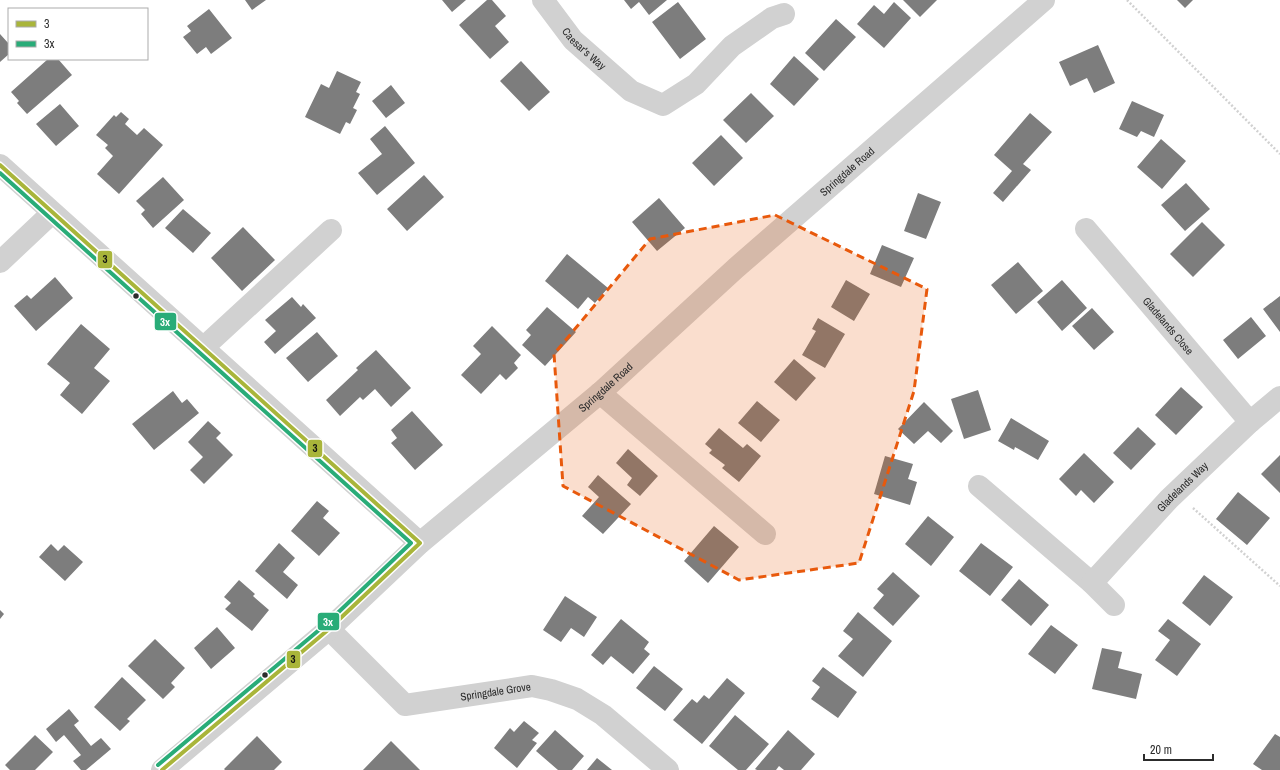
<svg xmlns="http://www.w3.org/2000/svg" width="1280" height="770" font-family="'Archivo Narrow',sans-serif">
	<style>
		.building { fill: #7d7d7d }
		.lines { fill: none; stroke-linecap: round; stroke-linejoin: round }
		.path { stroke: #d1d1d1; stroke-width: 2.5; stroke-dasharray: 2 2; stroke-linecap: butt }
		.minor { stroke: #d1d1d1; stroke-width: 22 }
		.bus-1-casing { stroke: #fff; stroke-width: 7 }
		.bus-2-casing { stroke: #fff; stroke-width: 7 }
		.bus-1 { stroke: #a9b53a; stroke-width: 4 }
		.bus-2 { stroke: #29ac78; stroke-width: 4 }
		.marked { fill: #e8590c; fill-opacity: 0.2; stroke: #e8590c; stroke-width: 3; stroke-dasharray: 8 5; stroke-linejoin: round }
		.bus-dot { fill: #2c2c2c; stroke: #fff; stroke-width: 1.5 }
		.labels { text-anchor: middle; stroke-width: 4; stroke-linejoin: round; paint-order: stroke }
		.street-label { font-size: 11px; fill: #2c2c2c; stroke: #fff }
		.line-badge { stroke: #fff; stroke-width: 1.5 }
		.badge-label { font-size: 11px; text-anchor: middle; font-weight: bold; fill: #fff }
		.pale-badge-label { font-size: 11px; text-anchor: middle; font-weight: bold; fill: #111 }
	</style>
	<rect width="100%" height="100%" fill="#fff"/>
	<path class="building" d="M245,0H266L252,10Z
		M442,0H466L452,12Z
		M487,0H492L506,16L495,26L509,42L490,59L459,25Z
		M624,0H667L649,15L639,2L631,9Z
		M903,0H937L920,17Z
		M1177,0H1193L1185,8Z
		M678,2L706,39L680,59L652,22Z
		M894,2L911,18L884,48L857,24L874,5L884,14Z
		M209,9L232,38L211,54L206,47L197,54L183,37L191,31L187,26Z
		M836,19L856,37L824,71L805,53Z
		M0,34L9,44V54L0,62Z
		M1098,45L1115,83L1094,93L1087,78L1070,86L1059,62Z
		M794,56L819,79L794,106L770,84Z
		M48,59H58L72,75L27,114L17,103L19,101L11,92Z
		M521,61L550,92L529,111L500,81Z
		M337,71L361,82L356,92L360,94L353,108L357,110L350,124L346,122L340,134L305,117L321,84L329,88Z
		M391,85L405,103L386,118L372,101Z
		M751,93L774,116L746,143L723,120Z
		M1132,101L1164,115L1154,137L1141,131L1137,137L1119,129Z
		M60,104L79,126L56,146L36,124Z
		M121,112L129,119L125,124L137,135L144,128L163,145L119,194L97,174L113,156L105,148L108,145L96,135L114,115L116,117Z
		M1030,113L1052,132L1023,164L1031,170L1003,202L993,193L1012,171L994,155Z
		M385,126L415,163L377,195L358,173L382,154L370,139Z
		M721,135L743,158L714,186L692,163Z
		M1161,139L1186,161L1162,189L1137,167Z
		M424,175L444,197L407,231L387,209Z
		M163,177L184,200L153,228L141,214L145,210L136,201Z
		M1186,183L1210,209L1185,231L1161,205Z
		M918,193L941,202L926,239L904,231Z
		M659,198L685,228L657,251L632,222Z
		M183,209L211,233L193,253L165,228Z
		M1202,222L1225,245L1193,277L1170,254Z
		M243,227L275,260L242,291L211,258Z
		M882,245L914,258L901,287L870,274Z
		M567,254L608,288L595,303L588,297L578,309L545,281Z
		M1018,262L1043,291L1016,314L991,285Z
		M55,277L73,298L36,331L14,306L27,295L31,299Z
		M846,280L870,294L854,321L831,307Z
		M1062,280L1087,308L1062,331L1037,302Z
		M1280,296V332L1263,309Z
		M292,297L301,307L303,304L316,318L275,354L264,342L276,331L265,320Z
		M547,307L576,332L545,366L522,345L531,335L526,330Z
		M1092,308L1114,332L1094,350L1072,326Z
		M1251,317L1266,336L1238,359L1223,340Z
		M818,318L845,334L825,368L802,355L816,331L812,329Z
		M81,324L110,349L94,368L110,381L82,414L60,395L70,383L47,364Z
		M492,326L521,355L514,363L518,368L506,380L500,374L481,394L461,375L481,354L473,346Z
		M317,332L338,356L308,382L286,358Z
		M376,350L411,388L391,407L375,389L363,400L360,397L340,416L326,400L358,370L356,368Z
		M794,359L816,378L796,401L774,382Z
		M1181,387L1203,407L1176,435L1155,415Z
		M978,390L991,430L964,439L951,399Z
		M173,391L182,403L187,399L199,413L154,450L132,424Z
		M757,401L780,420L761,442L738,423Z
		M924,402L953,431L941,443L928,431L914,444L898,429Z
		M412,411L443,445L415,470L391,443L397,438L391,430Z
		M1011,418L1049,441L1038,460L1015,447L1014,450L998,441Z
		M208,421L221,433L216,438L233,455L204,484L190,470L203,457L188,442Z
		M1138,427L1156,444L1131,470L1113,453Z
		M719,428L743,448L747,444L761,456L739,482L722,468L725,465L709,453L712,450L705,444Z
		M628,449L658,476L640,496L627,485L632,478L616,463Z
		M1084,453L1114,482L1094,503L1081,490L1076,496L1059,479Z
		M1280,455V493L1261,474Z
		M885,456L913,464L908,479L917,482L910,505L874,494Z
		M598,475L631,504L603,534L582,516L599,497L588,487Z
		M1238,492L1270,518L1247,545L1216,519Z
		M317,501L329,511L323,518L340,533L319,556L291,531Z
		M928,516L954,537L931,566L905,544Z
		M714,526L739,547L708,583L684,561Z
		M279,543L295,558L283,572L298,585L287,599L255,571Z
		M981,543L1013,567L990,596L959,571Z
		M51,544L58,551L64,545L83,562L65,581L39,557Z
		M893,572L920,596L893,626L873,608L884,595L877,589Z
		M1204,575L1233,597L1210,626L1182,603Z
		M1019,579L1049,605L1031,626L1001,600Z
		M239,580L255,594L253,596L269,610L252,631L225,609L231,603L224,597Z
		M565,596L597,617L584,637L571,628L561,642L543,630Z
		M0,610L4,614L0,619Z
		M858,612L892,641L863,677L838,656L853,639L843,631Z
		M621,619L649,642L644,649L650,654L633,674L611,656L603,665L591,655Z
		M1168,619L1201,644L1177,676L1155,660L1170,640L1158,631Z
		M1051,625L1078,645L1055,674L1028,654Z
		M217,627L235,648L211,669L194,648Z
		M155,639L185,668L171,683L175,687L163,699L128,666Z
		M1102,648L1122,652L1118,668L1142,674L1136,699L1092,689Z
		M654,666L683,689L665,711L636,688Z
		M823,667L857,692L838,718L811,699L820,687L812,681Z
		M122,677L146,700L127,719L130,721L120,731L94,707Z
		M727,678L745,693L702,744L673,720L692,699L697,703L704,695L709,699Z
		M69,709L79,721L74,725L91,746L101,738L111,749L86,770H81L73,761L81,755L64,735L56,742L46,729Z
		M735,715L769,744L746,770H738L709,746Z
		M524,721L539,733L532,740L537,743L517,768L494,748L510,728L514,732Z
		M555,730L584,756L572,770H558L536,751Z
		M788,730L815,754L801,770H784L779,766L776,770H757L755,769Z
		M1275,734L1280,737V770H1262L1253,764Z
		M35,735L53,752L35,770H10L5,765Z
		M257,736L282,762L274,770H225L224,769Z
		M391,741L420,770H363Z
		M597,758L612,770H587Z"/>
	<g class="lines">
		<path class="path" d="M1127,0L1280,154
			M1193,508L1280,586"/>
		<g class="minor">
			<path id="s1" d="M543,0L573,40L631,91L663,105L696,84L732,46L772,18L784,14"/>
			<path d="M0,165L420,543"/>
			<path id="s2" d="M1086,229L1250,422"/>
			<path d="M0,262L52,213"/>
			<path d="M203,348L331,230"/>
			<path d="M600,393L765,534"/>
			<path d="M979,486L1092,583L1114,605"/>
			<path id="s3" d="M1092,583L1169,499L1250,422L1280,397"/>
			<path id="s4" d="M329,629L405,705L532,686L551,690L577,699L603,715L668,770"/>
			<path id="s5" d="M162,770L329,629L420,543L600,393L736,268L1044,0"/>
		</g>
		<defs>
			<path id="bus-1" d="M0,165L420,543
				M162,770L329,629L420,543"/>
			<path id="bus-2" d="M0,173L411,543L325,625L158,765"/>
		</defs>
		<use href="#bus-1" class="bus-1-casing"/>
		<use href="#bus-2" class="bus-2-casing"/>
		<use href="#bus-1" class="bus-1"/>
		<use href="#bus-2" class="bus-2"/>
	</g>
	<path class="marked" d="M775,215L927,289L914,391L859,563L739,580L563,486L554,354L650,239Z"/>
	<g class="bus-dot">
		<circle cx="136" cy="296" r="3.5"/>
		<circle cx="265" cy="675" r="3.5"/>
	</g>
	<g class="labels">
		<g class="street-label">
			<text dy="4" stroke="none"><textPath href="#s1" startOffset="64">Caesar's Way</textPath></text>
			<text dy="4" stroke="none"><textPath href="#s5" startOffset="910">Springdale Road</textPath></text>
			<text dy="4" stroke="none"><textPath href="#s2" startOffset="127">Gladelands Close</textPath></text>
			<text dy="4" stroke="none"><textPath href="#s5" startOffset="586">Springdale Road</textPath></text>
			<text dy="4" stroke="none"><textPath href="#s3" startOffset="132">Gladelands Way</textPath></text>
			<text dy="4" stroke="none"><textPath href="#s4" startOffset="199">Springdale Grove</textPath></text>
		</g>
	</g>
	<g class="line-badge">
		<rect x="97" y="250" width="16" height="19" rx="4" fill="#a9b53a"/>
		<rect x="154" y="312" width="23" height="19" rx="4" fill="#29ac78"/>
		<rect x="307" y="439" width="16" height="19" rx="4" fill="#a9b53a"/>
		<rect x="317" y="612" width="23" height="19" rx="4" fill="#29ac78"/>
		<rect x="286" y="650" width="15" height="19" rx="4" fill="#a9b53a"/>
	</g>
	<g class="badge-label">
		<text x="165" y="326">3x</text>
		<text x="328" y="626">3x</text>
	</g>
	<g class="pale-badge-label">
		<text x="105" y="263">3</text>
		<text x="315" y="452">3</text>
		<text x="293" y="663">3</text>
	</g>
	<rect x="8" y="8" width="140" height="52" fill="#ffffff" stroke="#ababab"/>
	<rect x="16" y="21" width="20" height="6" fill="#a9b53a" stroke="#ababab"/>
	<text x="44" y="28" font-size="12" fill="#2c2c2c">3</text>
	<rect x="16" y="41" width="20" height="6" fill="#29ac78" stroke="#ababab"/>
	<text x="44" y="48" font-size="12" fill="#2c2c2c">3x</text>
	<path d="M1144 754v6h69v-6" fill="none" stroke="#2c2c2c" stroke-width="2"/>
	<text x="1150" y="754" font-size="12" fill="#2c2c2c" stroke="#ffffff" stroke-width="3" paint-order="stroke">20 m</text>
</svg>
